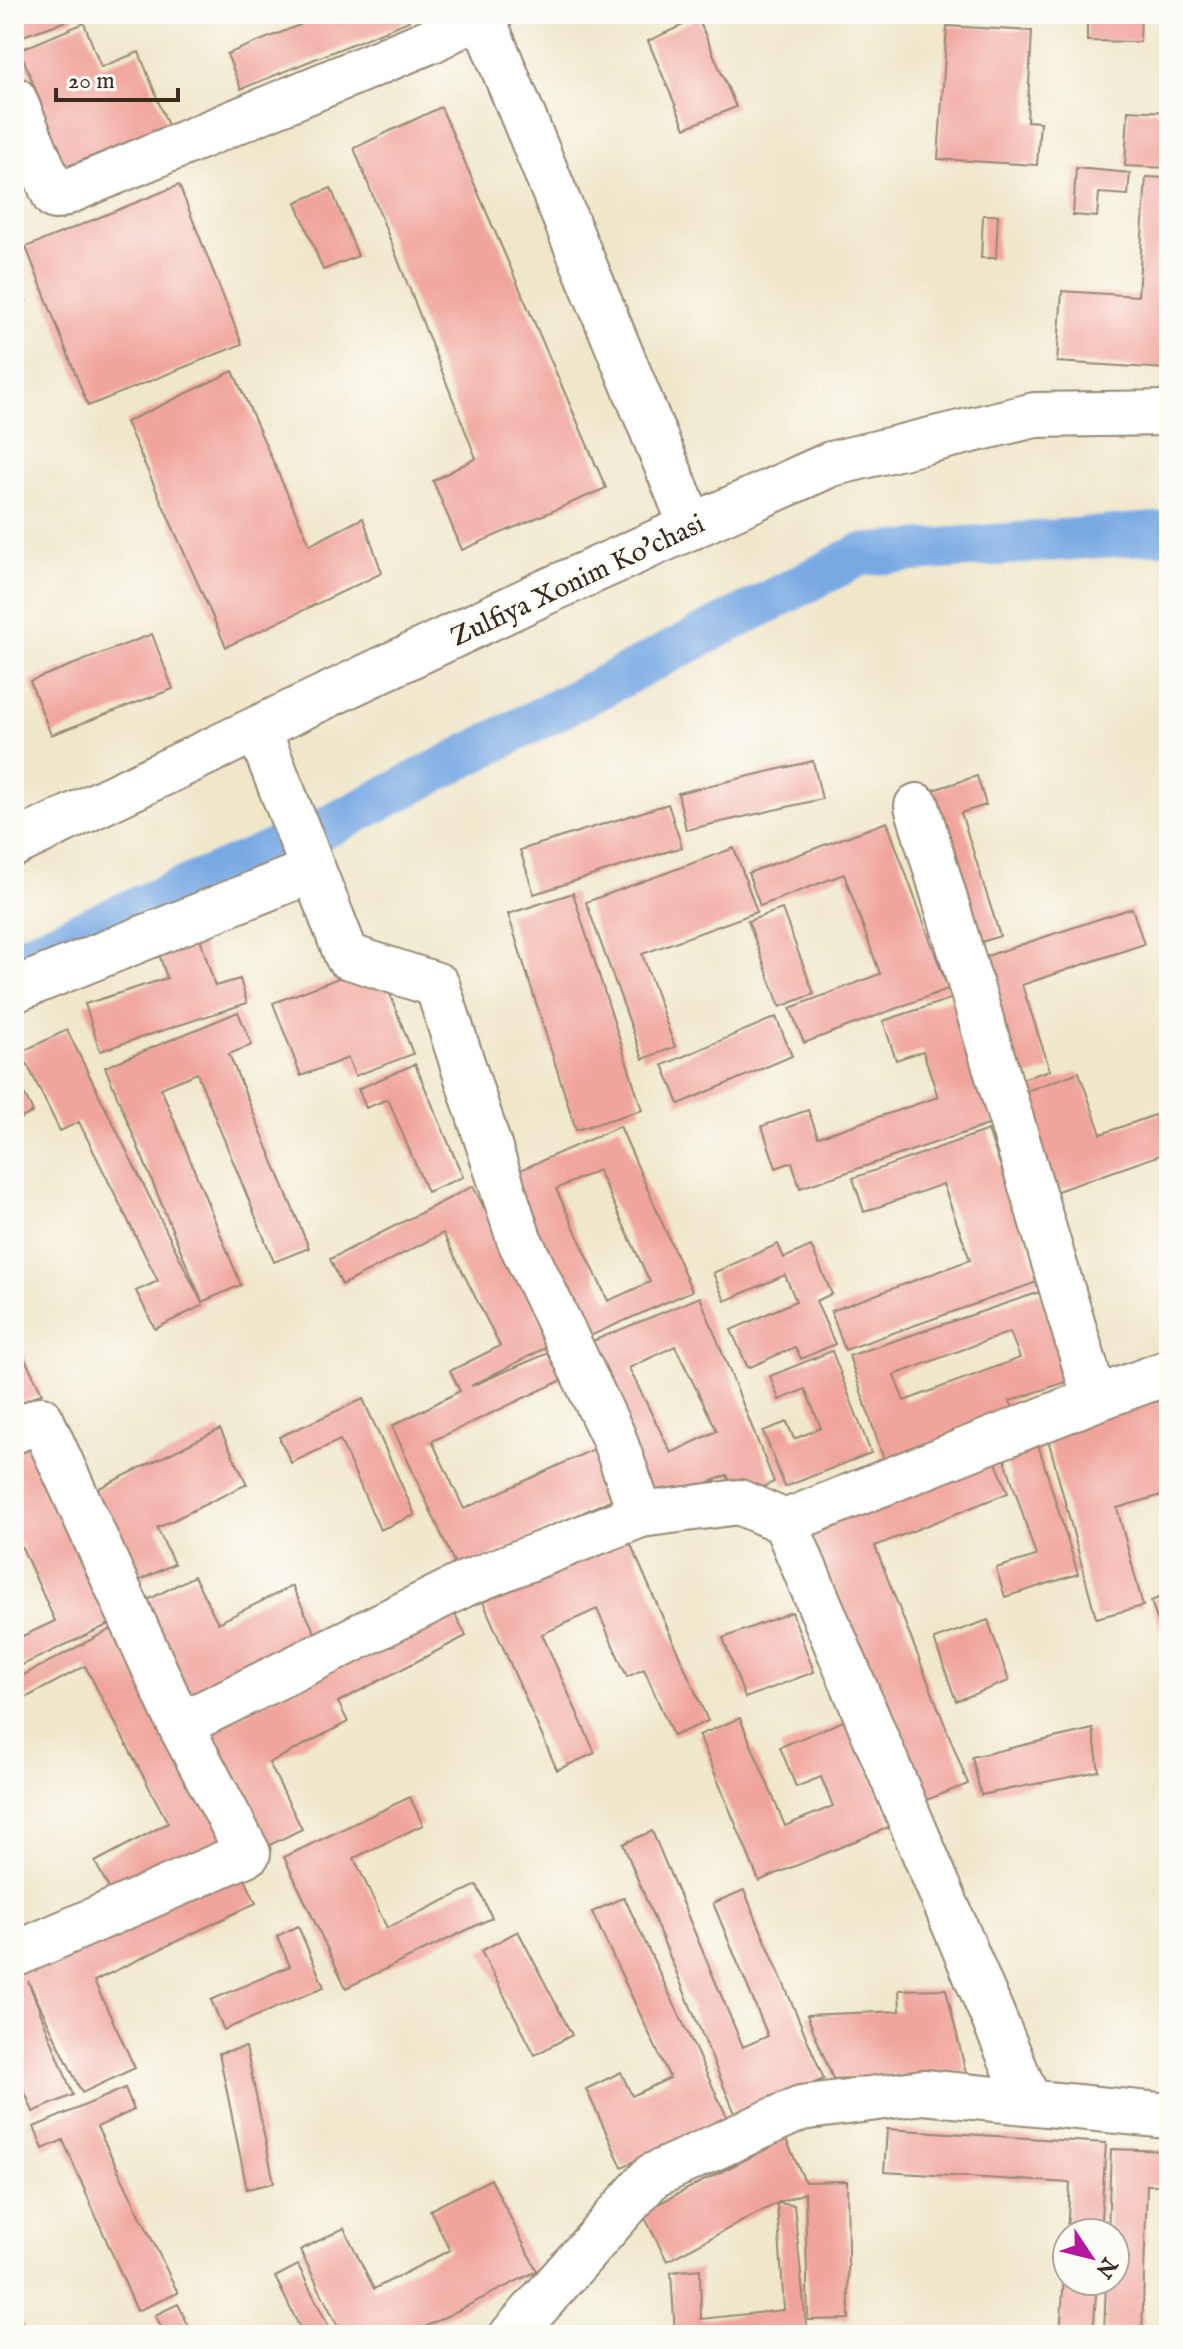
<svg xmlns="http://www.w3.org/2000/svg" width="1183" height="2349" font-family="'IM FELL English',serif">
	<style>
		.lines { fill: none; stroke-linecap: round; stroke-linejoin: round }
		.canal { stroke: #78a9e3; stroke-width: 42 }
		.building { fill: #f0a59c; fill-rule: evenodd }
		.minor-casing { stroke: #968874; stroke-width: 48 }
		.minor { stroke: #fff; stroke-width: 44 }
		.labels { text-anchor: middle; stroke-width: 6; stroke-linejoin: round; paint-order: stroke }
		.street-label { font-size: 28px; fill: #3b2a1e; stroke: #fdfcf7 }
	</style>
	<rect width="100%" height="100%" fill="#fdfcf7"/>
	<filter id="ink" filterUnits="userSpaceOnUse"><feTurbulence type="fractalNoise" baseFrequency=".0125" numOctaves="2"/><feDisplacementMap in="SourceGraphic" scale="16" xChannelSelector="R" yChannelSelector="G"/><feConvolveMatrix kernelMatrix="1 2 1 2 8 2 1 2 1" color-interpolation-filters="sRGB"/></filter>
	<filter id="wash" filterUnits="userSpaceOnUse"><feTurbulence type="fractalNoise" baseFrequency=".006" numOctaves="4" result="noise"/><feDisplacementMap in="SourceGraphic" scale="32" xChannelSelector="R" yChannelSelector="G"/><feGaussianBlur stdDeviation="1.8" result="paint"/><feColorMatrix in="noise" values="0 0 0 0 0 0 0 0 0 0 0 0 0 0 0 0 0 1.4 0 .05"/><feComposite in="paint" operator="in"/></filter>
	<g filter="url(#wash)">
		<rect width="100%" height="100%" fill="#f0e7cb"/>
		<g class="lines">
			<path class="canal" d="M14,960L335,823L860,555L1169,532"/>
		</g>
		<g id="blocks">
			<path class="building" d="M14,14H74L75,18L14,39Z
				M327,14H406L409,21L241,89L227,54Z
				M1087,14H1141L1140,42L1087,41Z
				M698,18L736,107L685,128L648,41Z
				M84,23L101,67L139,52L168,126L66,167L20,50Z
				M947,26L1032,31L1027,121L1040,122L1037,165L938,159Z
				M441,107L606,488L462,550L433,481L476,458L354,148Z
				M1128,110L1169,112V168L1125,166Z
				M1076,168L1130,173L1128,195L1099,193L1097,217L1073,215Z
				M1146,177L1169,178L1167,369L1057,362L1062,291L1138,296Z
				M179,185L242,344L88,406L26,247Z
				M331,188L358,256L323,270L296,202Z
				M983,215H998L996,258H981Z
				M14,274L26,301L14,306Z
				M233,371L310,545L363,518L382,573L226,647L126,422Z
				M152,634L173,689L51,735L30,681Z
				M813,761L822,799L686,830L678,793Z
				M977,776L986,805L961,813L1000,936L972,945L924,793Z
				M668,804L682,847L534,894L520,850Z
				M887,822L948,989L804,1043L790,1008L880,974L844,874L760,906L748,873Z
				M734,848L757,912L642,954L675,1047L643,1059L586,902Z
				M573,893L642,1110L576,1130L508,914Z
				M1132,908L1144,944L1022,985L1050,1070L1015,1081L975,960Z
				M782,909L814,994L780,1007L748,921Z
				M200,938L215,986L240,979L247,1003L100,1051L85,1004L167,978L158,951Z
				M378,963L413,1054L355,1076L348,1058L301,1076L273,1003Z
				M953,998L994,1123L800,1188L792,1162L776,1168L762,1126L808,1110L818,1137L938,1097L923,1051L896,1060L883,1021Z
				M238,1012L252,1045L229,1054L309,1248L274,1262L197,1073L161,1088L241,1285L202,1302L105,1067Z
				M776,1017L792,1056L679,1104L663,1065Z
				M67,1030L203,1305L155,1329L136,1291L158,1281L79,1122L60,1131L21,1052Z
				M415,1064L463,1177L427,1192L388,1099L366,1108L358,1089Z
				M1079,1072L1101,1134L1169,1110V1152L1049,1194L1015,1095Z
				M14,1073L33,1112L14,1122Z
				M620,1126L692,1291L581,1340L509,1175ZM598,1170L650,1282L608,1301L556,1189Z
				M988,1130L1040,1281L845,1350L831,1311L970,1260L943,1184L864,1212L853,1178Z
				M473,1186L553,1344L471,1386L558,1349L571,1376L432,1441L464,1509L600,1446L623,1494L458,1571L392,1426L460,1391L450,1371L500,1346L443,1233L342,1285L330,1259Z
				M778,1244L784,1258L811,1246L832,1294L816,1301L835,1344L801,1359L795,1347L748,1368L731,1330L796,1301L785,1275L725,1301L713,1273Z
				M1040,1292L1068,1381L1010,1401L1016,1416L884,1460L849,1356ZM1010,1332L1020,1358L904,1401L894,1375Z
				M700,1297L774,1482L737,1498L727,1475L650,1506L585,1344ZM675,1346L717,1431L671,1453L629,1368Z
				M14,1337L42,1393L14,1407Z
				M832,1351L871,1453L785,1487L763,1431L787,1422L794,1439L821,1428L805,1389L779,1400L770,1376Z
				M363,1399L415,1515L380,1530L340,1440L291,1463L279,1437Z
				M1159,1401L1169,1438V1493L1117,1508L1143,1606L1096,1618L1046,1431Z
				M220,1429L247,1484L157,1528L174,1564L132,1584L89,1493Z
				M28,1436L114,1622L14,1669V1640L55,1621L14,1530V1442Z
				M1037,1441L1078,1574L1005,1597L996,1568L1036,1556L1003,1453Z
				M992,1452L1008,1493L875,1546L968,1784L916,1804L808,1525Z
				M628,1538L708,1721L673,1736L644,1669L627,1677L597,1609L542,1634L595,1753L557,1770L483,1602Z
				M194,1576L218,1623L292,1586L319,1641L187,1708L136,1606Z
				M1169,1594V1652H1168L1151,1601Z
				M451,1606L466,1636L338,1702L348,1722L269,1763L302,1829L258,1851L199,1737Z
				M792,1612L814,1672L745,1698L723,1638Z
				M988,1620L1009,1681L956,1701L934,1639Z
				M115,1627L228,1843L116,1902L95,1862L168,1823L85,1666L14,1704V1680Z
				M740,1718L785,1826L833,1806L821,1777L796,1787L780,1747L848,1719L892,1826L759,1881L699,1735Z
				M1093,1729L1099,1771L981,1795L972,1757Z
				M410,1797L423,1825L354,1858L387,1928L477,1885L492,1918L346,1988L284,1857Z
				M652,1831L743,2047L768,2036L713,1903L744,1890L824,2079L736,2116L623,1844Z
				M240,1868L256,1903L94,1981L135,2068L82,2093L28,1981L73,2095L33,2112L14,2066V1974Z
				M624,1897L727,2117L622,2167L586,2089L621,2072L632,2096L670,2078L592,1912Z
				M298,1926L324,1987L224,2030L211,2000L290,1966L277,1936Z
				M518,1931L572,2035L535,2055L481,1951Z
				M946,1989L966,2073L833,2079L807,2015L900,2011L899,1990Z
				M246,2047L274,2183L247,2189L219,2053Z
				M125,2088L134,2110L97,2127L178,2293L137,2311L63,2140L43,2149L34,2127Z
				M887,2129L1106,2143L1100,2233H1067L1070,2183L884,2172Z
				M786,2139L805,2182L847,2181L849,2319L808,2320L805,2193L777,2203L794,2205L807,2335H675L671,2272L700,2269L701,2319L784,2310L777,2203L667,2261L642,2212Z
				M1111,2149L1169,2151V2185H1147L1142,2335H1104L1106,2281H1115V2233H1108Z
				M491,2179L537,2271L409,2335H342L300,2250L344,2228L374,2289L450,2250L430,2210Z
				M1065,2261L1067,2281H1097L1093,2335H1060Z
				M298,2265L333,2335H291L301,2330L275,2277Z
				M178,2304L193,2335H165L155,2315Z
				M14,2307L28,2335H14Z"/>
		</g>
	</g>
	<g filter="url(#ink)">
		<use href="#blocks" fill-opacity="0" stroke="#968874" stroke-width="2"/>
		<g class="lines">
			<defs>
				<path id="minor" d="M481,14L692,527
					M14,99L55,197L432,40L482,14
					M258,729L347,956L437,985L519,1239L613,1436L641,1515L739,1502L785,1522
					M917,806L1095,1399L785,1522L1029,2102
					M14,844L539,595L831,464L1035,415L1169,413
					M14,990L313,870
					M1095,1399L1169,1372
					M14,1431L41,1419L180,1725
					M14,1955L248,1853L180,1725L467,1583L641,1515
					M512,2335L652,2176L801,2108L923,2092L1169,2116"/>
			</defs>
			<use href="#minor" class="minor-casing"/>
			<use href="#minor" class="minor"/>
		</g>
	</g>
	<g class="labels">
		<g class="street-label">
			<text transform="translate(577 579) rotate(-25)" y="10">Zulfiya Xonim Ko'chasi</text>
		</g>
	</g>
	<rect width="1183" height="2349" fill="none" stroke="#fdfcf7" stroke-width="48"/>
	<g transform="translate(1091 2257) rotate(125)"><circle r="38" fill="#fdfcf7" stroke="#afa8a0" stroke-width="2"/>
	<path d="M0-6L14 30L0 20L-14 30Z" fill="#b5179e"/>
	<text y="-12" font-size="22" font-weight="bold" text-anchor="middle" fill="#3b2a1e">N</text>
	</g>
	<path d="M56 88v12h122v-12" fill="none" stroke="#3b2a1e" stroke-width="4"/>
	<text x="68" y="88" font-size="24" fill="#3b2a1e" stroke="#fdfcf7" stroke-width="6" paint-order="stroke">20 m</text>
</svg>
